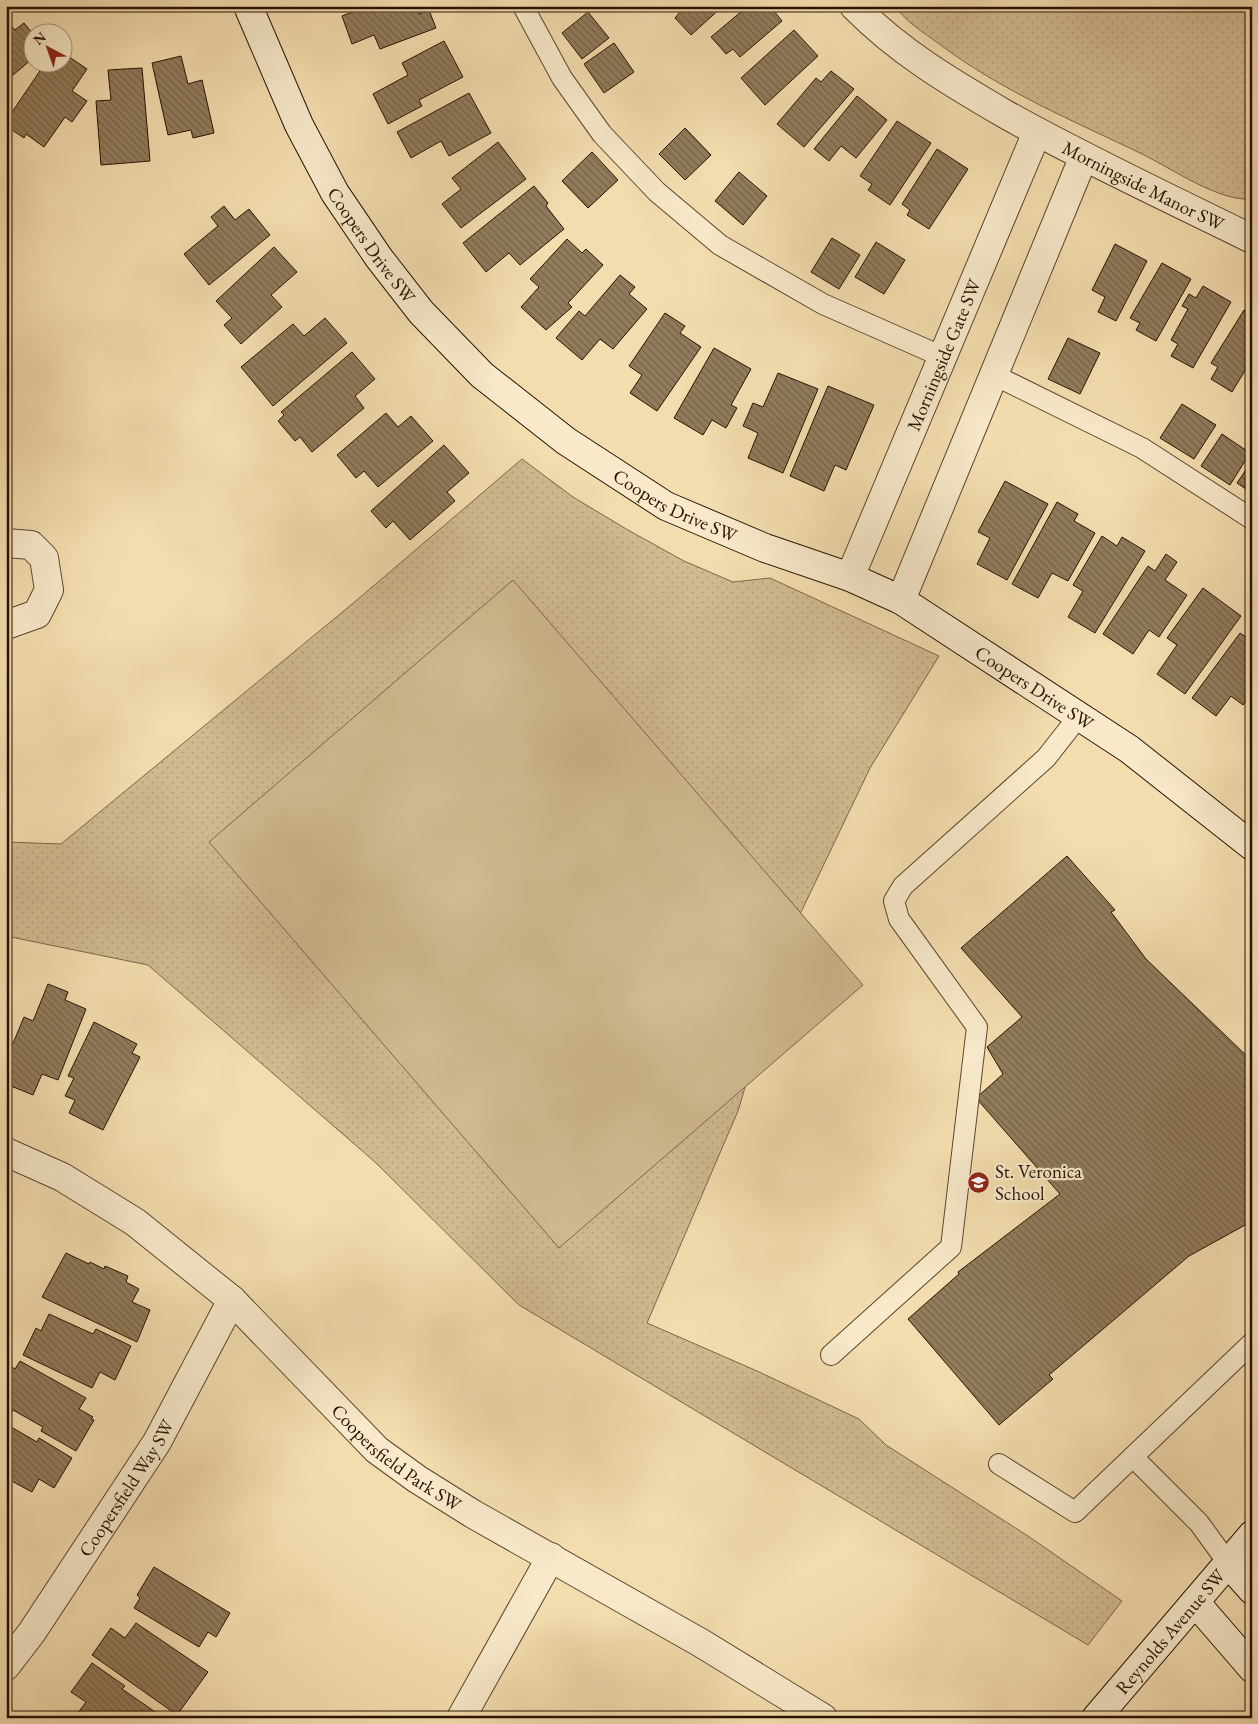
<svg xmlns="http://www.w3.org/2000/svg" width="1258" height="1724" font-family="'EB Garamond',serif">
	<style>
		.park { fill: url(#park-dots); stroke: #7c664a }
		.pitch { fill: #d0ba91; stroke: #7c664a }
		.building { fill: url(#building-back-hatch); stroke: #271203 }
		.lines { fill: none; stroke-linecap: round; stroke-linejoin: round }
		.lane-casing { stroke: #5a452e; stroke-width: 22 }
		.street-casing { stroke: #5a452e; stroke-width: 30 }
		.secondary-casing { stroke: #271203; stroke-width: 30 }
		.lane { stroke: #f7e9ca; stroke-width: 20 }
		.street { stroke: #f7e9ca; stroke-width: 28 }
		.secondary { stroke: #f7e9ca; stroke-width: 28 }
		.labels { text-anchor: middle; stroke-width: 4.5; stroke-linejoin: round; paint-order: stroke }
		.street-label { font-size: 19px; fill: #271203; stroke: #f7e9ca }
		.poi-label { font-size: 19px; fill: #271203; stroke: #f7e9ca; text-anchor: start }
	</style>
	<defs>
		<pattern id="park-dots" width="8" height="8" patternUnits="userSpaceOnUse" patternTransform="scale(1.25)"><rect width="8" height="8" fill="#d0ba91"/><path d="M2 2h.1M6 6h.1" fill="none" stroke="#b39f7b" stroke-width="1.8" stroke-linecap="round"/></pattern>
		<pattern id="building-back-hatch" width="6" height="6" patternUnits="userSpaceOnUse" patternTransform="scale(1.25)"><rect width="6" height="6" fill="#917c5c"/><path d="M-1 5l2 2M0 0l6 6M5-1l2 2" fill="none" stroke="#76644a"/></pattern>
	</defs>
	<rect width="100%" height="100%" fill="#f3ddae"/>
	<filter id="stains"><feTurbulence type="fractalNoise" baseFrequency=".004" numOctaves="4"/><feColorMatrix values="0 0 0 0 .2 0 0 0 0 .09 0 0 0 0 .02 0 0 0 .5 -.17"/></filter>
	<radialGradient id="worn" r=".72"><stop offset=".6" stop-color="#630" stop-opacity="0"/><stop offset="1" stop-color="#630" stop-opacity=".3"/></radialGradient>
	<path class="park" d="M895,6H1252V199C1220,202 1174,170 1144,155C1074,121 1001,91 938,43C923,32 906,22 895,6Z
		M522,459L573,497L628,530L684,561L733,582L770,578L939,656L870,768L791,933L738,1111L647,1323L757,1371L859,1419L886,1445L1028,1536L1122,1601L1088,1645L519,1305L375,1162L148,965L6,936V842L61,844L357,600Z"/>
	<path class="pitch" d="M513,580L863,985L559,1248L209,842Z"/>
	<path class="building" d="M367,6H416L419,14L429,10L436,28L380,49L374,35L352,44L342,16Z
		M685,6H723L691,35L675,18Z
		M748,6H770L782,21L740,57L733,49L726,54L711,37Z
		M588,12L609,38L582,59L562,33Z
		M8,22L15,30L24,23L32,33V59L6,81V24Z
		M794,30L818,56L765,105L741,78Z
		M444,41L463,77L419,100L422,106L388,124L373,94L408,75L402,63Z
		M614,43L634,72L604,93L584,64Z
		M62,52L87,69L72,91L87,101L72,122L65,117L44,147L26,134L24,138L6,126V121L46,62H62Z
		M181,56L188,84L202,80L214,133L193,138L191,130L168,135L152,63Z
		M142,68L150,161L101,165L96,101L111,100L108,70Z
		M831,71L854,89L804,147L777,124L816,78L821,82Z
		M469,93L491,133L449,156L441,141L411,158L397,132Z
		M857,96L887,120L856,158L841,146L829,161L814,149Z
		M897,121L931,143L890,205L868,190L872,184L860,176Z
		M685,128L711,155L685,180L659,154Z
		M498,142L526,179L461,228L442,204L461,189L452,178Z
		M937,149L968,169L929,229L907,215L910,210L902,204Z
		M592,152L618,180L588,208L562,181Z
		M739,172L767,196L743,225L715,201Z
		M534,186L548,203L546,206L564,229L520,265L509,253L486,272L463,243Z
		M224,206L235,220L249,209L270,235L209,285L184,254L218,226L211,217Z
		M832,238L860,255L839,289L811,272Z
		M567,239L582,253L586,249L603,265L568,303L572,307L546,330L521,307L539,287L530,279Z
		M876,242L905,260L884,294L855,277Z
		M1115,244L1147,261L1116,321L1098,312L1105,297L1092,290Z
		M274,247L297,272L271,295L282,307L241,344L224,325L232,318L216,301Z
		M1162,263L1191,279L1156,341L1136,330L1140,323L1130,318Z
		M620,275L635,287L629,294L647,309L613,349L600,339L582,360L556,338L579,311L585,316Z
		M1203,286L1231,302L1193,368L1171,356L1178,344L1171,340L1188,309L1182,306L1189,294L1196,298Z
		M1244,310L1252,314V359L1232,392L1211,379L1218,367L1211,363Z
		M665,313L685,326L680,333L701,347L657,411L630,393L642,375L629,366Z
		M325,318L347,343L273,406L241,367L293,324L304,336Z
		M1068,338L1100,353L1080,394L1048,379Z
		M714,348L751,369L731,405L737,408L726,428L712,420L703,435L674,418Z
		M352,352L375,379L355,396L364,408L312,452L300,437L295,441L278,421L284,415L281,412Z
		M778,373L818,389L783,473L748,458L758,433L743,426L753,403L763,407Z
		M828,386L874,405L846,470L835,465L824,491L790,476Z
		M1182,404L1216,425L1194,459L1160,438Z
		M386,413L398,427L411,416L433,441L378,487L364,471L356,478L337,455Z
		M1222,434L1250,453L1230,485L1201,466Z
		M444,445L469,473L447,492L455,501L410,540L393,521L386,528L371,511Z
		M1252,461V493L1237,483Z
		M1005,481L1048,504L1007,580L977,564L990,538L978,532Z
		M1057,502L1078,514L1074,521L1095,533L1068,581L1052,573L1038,598L1012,584Z
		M1102,536L1117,546L1122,537L1145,551L1095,633L1068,617L1083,591L1073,585Z
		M1166,554L1177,562L1165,580L1187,595L1159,637L1149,630L1133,654L1103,634L1148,566L1155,571Z
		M1203,588L1241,616L1185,694L1157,674L1177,645L1167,638Z
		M1240,633L1252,641V692L1243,705L1231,696L1216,716L1192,698Z
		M1067,856L1115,910L1111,912L1146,959L1252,1061V1234L1247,1224L1189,1256L1049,1375L1053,1379L999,1425L908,1319L959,1274L958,1272L1060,1194L976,1098L1003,1074L987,1047L1022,1017L961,948Z
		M48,984L68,992L65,1000L86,1009L58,1080L42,1074L33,1095L6,1084V1060L24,1017L33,1021Z
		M94,1022L137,1044L132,1053L140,1057L103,1130L69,1113L75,1100L65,1096L74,1078L68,1076Z
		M66,1253L89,1264L90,1262L104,1269L105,1266L128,1276L126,1282L139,1289L132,1302L150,1310L137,1342L42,1297Z
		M49,1314L93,1334L96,1329L131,1346L115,1380L100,1372L92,1388L23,1355L36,1328L41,1331Z
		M20,1361L86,1398L79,1409L93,1417L91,1419L94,1420L76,1451L41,1431L43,1427L13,1410L11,1414L6,1411V1377L12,1367L15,1369Z
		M6,1424L37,1442L39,1438L72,1458L54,1488L39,1479L32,1492L6,1478Z
		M154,1567L230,1613L216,1637L208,1632L199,1647L134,1608L140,1598L137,1595Z
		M136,1623L208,1672L177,1715L92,1655L111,1628L125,1638Z
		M92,1663L125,1686L122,1689L164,1718H82L77,1714L86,1702L71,1692Z"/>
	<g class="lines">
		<defs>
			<path id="lane" d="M523,6L562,78L602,134L657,192L720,245L823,304L943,357
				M994,375L1142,448L1252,519
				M831,1355L951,1247L977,1027L899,919L894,901L903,886L1046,758L1079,716
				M1133,1457L1199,1523L1228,1563
				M999,1464L1075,1512L1252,1343"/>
			<g id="street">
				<path id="s1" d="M854,6C898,51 950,82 1005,114C1085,159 1169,198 1252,239"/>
				<path d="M6,543L31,545L44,558L49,590L37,614L6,625"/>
				<path id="s2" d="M850,577L1037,132"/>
				<path d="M901,600L1084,156"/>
				<path id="s3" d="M6,1152L62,1177L135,1222L232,1300L377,1450L417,1479L473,1514L701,1643L823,1718"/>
				<path id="s4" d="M6,1666L32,1632L157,1442L232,1300"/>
				<path d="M461,1718L551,1557"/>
			</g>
			<g id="secondary">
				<path id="s5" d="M248,6L299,125L335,193L379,258L421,312L482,375L566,441L666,506L765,548L850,577L901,600L1129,749L1252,846"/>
				<path d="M1228,1563L1252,1590"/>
				<path d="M1195,1602L1252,1668"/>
				<path id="s6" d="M1096,1718L1252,1535"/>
			</g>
		</defs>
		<use href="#lane" class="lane-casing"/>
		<use href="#street" class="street-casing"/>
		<use href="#secondary" class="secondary-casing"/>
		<use href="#lane" class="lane"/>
		<use href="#street" class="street"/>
		<use href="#secondary" class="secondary"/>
	</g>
	<defs>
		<symbol id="school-disc" viewBox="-11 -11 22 22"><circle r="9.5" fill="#8f2418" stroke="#f7e9ca"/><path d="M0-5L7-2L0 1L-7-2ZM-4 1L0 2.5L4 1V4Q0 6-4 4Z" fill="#fff"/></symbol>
	</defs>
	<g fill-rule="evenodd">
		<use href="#school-disc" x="966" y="1170" width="25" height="25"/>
	</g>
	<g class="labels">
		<g class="street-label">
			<text dy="7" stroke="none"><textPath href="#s1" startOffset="342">Morningside Manor SW</textPath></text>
			<text dy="7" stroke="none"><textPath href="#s5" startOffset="270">Coopers Drive SW</textPath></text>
			<text dy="7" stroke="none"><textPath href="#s2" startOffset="241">Morningside Gate SW</textPath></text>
			<text dy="7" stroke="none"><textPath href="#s5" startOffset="675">Coopers Drive SW</textPath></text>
			<text dy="7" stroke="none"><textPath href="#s5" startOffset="1080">Coopers Drive SW</textPath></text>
			<text dy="7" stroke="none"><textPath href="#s3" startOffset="500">Coopersfield Park SW</textPath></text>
			<text dy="7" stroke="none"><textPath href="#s4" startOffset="215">Coopersfield Way SW</textPath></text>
			<text dy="7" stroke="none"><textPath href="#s6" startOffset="114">Reynolds Avenue SW</textPath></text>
		</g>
		<g class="poi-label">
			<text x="995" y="1178">St. Veronica<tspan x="995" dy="22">School</tspan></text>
		</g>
	</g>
	<rect width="1258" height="1724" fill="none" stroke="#f3ddae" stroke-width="25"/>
	<rect x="8" y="8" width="1243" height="1709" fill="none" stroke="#271203" stroke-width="2.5"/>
	<rect x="12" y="12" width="1233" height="1699" fill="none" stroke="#271203"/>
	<g transform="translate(48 48) rotate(319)"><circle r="24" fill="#f7e9ca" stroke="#a4937a"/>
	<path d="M0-4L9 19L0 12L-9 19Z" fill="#8f2418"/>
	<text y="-8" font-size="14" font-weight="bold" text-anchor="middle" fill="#271203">N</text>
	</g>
	<rect width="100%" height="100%" filter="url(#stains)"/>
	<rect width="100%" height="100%" fill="url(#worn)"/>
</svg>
